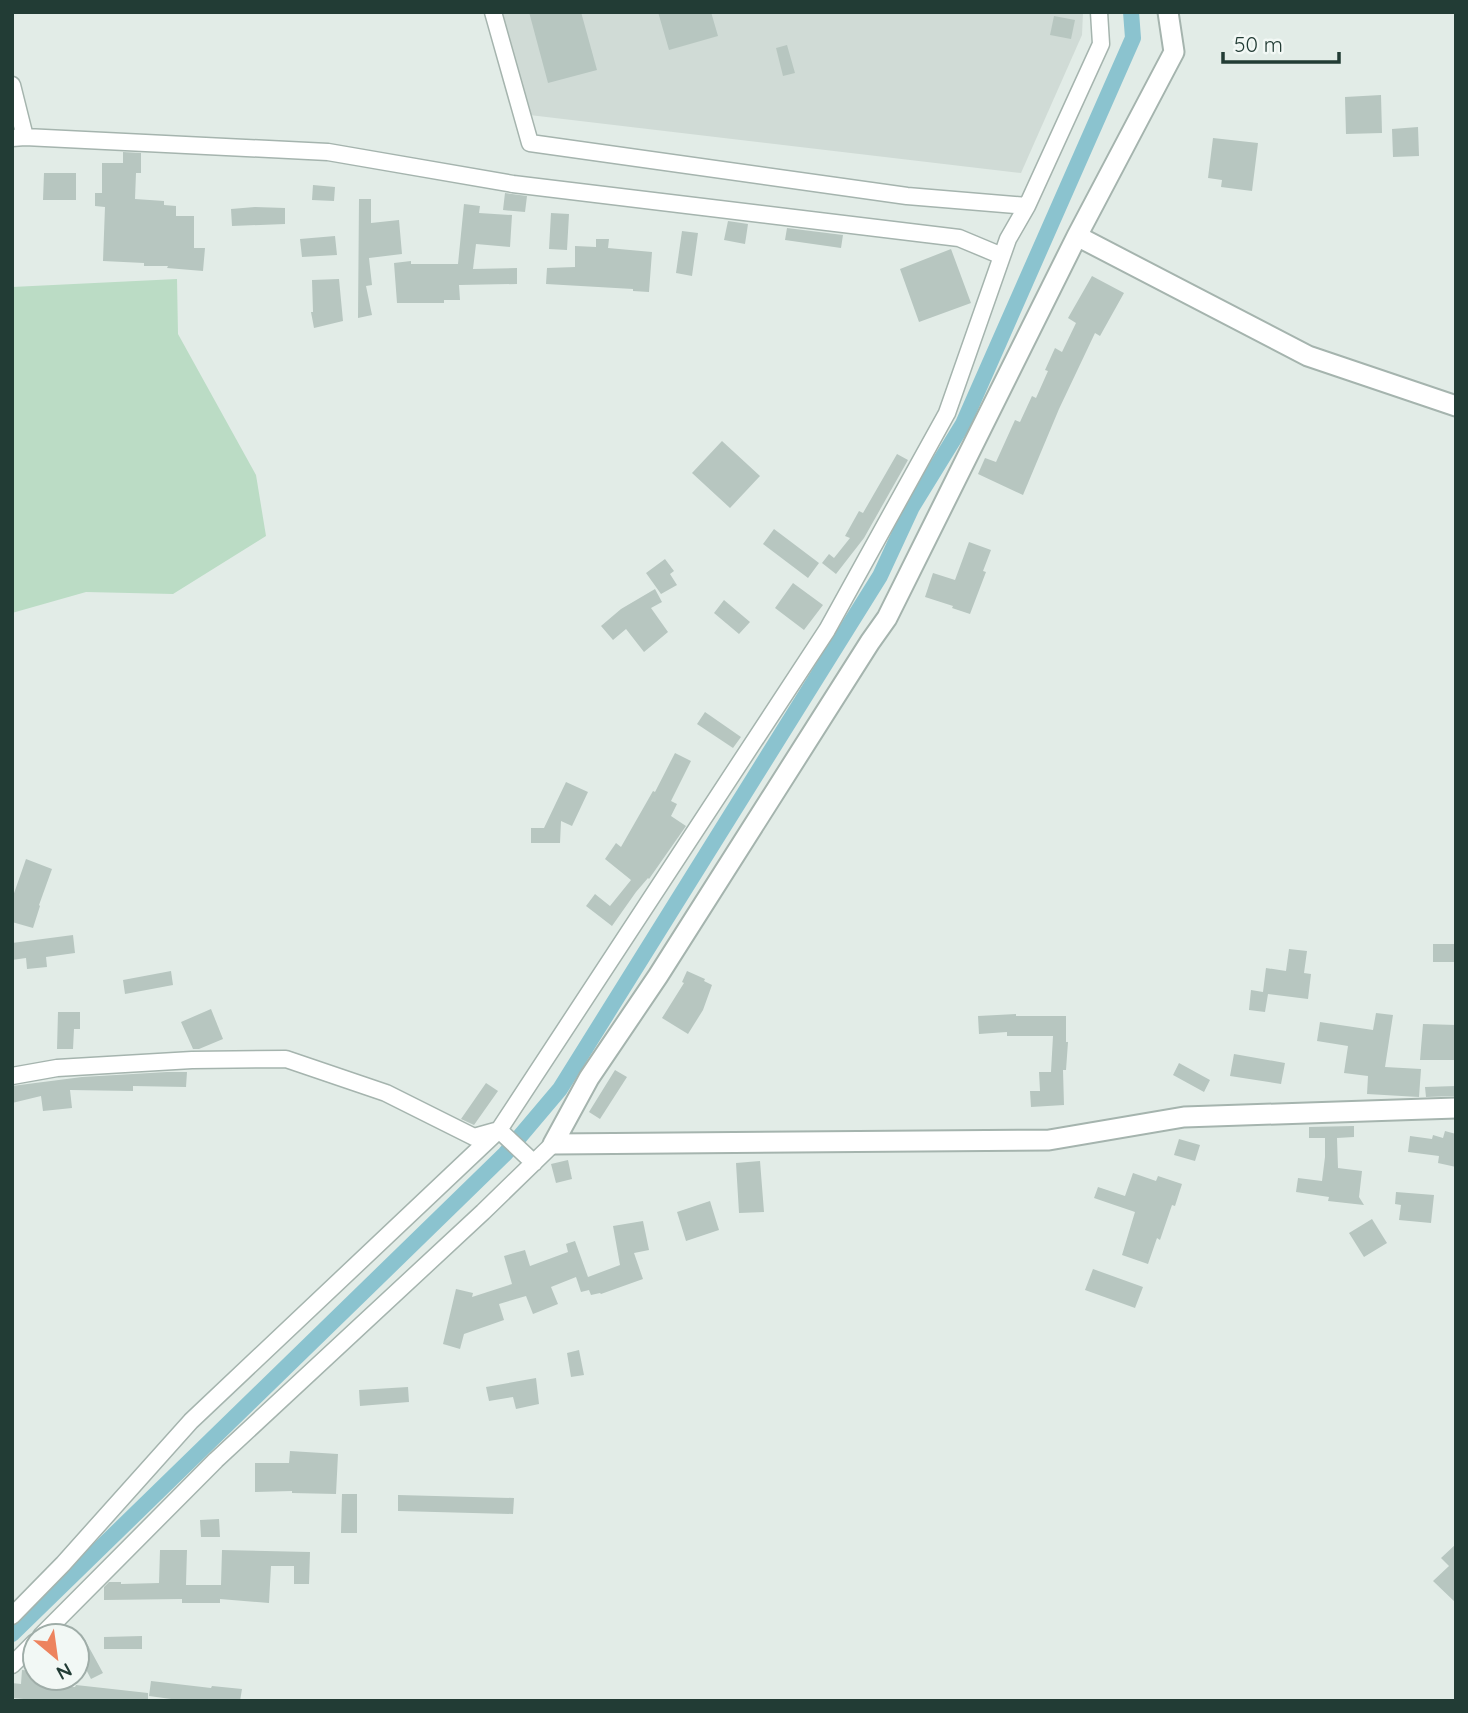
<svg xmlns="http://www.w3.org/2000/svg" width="1468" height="1713" font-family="Quicksand,sans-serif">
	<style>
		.built { fill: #d0dbd6 }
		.green { fill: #bbdcc5 }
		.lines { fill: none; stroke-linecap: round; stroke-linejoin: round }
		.canal { stroke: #8bc3cf; stroke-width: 16 }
		.building { fill: #b7c6c0 }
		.minor-casing { stroke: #a5b4ae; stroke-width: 19 }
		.tertiary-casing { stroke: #a5b4ae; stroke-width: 23 }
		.minor { stroke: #fff; stroke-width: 16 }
		.tertiary { stroke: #fff; stroke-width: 19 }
	</style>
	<rect width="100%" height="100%" fill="#e2ece7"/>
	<path class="built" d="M493,12H1083L1082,35L1021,173L521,114Z"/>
	<path class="green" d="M177,279L178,334L256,475L266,536L173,594L86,592L12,613V287Z"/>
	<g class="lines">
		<path class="canal" d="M12,1634L505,1154L560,1089L880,576L912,507L963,424L1133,38L1131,12"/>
	</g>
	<path class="building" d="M529,12H581L597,70L548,83Z
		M658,12H711L718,36L669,50Z
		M1054,16L1075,20L1071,39L1050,35Z
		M787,45L795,73L783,76L776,48Z
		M1381,95L1382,133L1346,134L1345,97Z
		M1418,127L1419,156L1393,157L1392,129Z
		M1213,138L1258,143L1252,191L1221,187L1222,180L1208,178Z
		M123,152L141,153V173H136L135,199L164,201V205L176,206V216H194V248H205L203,271L167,268L168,266H144V263L103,261L105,207L95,206V193H102V163H123Z
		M44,173H76V200H43Z
		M313,185L335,187L334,201L312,200Z
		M505,193L527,196L525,212L503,210Z
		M359,199H371V223L399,220L402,254L369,258L372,285L366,286L372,315L358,318Z
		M464,204L480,206L479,213L512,215L510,247L476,244L473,269L517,268V284L459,285L460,300H444V303H397L394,263L411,261V264H458Z
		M255,207L285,208V224L232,226L231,209Z
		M551,213L569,214L567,250L549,249Z
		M728,221L748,224L745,244L724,240Z
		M787,228L843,235L841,248L785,240Z
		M682,231L698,233L692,276L676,273Z
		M335,236L337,255L302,257L300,239Z
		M596,239H609L608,248L652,252L649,292L633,291V289L546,284L547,268L575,267V246L596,247Z
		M951,249L971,303L919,322L900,269Z
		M1092,276L1124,293L1100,336L1095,333L1059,409L1023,495L978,474L985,458L996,462L1015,420L1020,422L1032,396L1036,398L1048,371L1045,370L1055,348L1062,352L1076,323L1068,318Z
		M339,279L343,321L314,328L311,312H313L312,280Z
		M722,441L760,476L730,508L692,473Z
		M897,454L908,460L864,538L836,574L822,563L829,554L834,558L850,538L845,536L859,511L863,513Z
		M774,529L819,563L808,578L763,544Z
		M969,542L991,550L983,571L986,572L970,614L952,608L953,606L925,597L933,573L955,580Z
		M665,559L674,571L670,574L677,585L661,594L646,573Z
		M793,583L823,605L804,630L775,608Z
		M655,589L662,602L651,608L668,632L644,652L626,629L613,640L601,626L621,609Z
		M724,600L750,622L739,634L714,613Z
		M705,712L741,737L733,748L697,724Z
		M675,753L691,761L671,801L677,804L671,816L686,826L649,879L648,878L636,892L612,926L586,906L595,894L610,906L631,880L605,859L616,843L621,847L653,791L655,792Z
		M566,782L588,792L572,826L561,821L560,843H531V828H544Z
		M26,859L52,869L39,905L40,906L33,928L12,922V899Z
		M73,935L75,953L46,957L47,967L27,969L26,958L12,960V943Z
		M1433,944H1456V962H1433Z
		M1289,949L1307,951L1304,973L1311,974L1308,999L1268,994L1265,1012L1249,1010L1251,990L1263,992L1266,968L1286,971Z
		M171,971L173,985L125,994L123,980Z
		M687,971L705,979L704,981L712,985L703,1010L688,1034L662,1018L684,983L682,982Z
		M211,1009L223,1039L199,1049H193L181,1022Z
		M58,1012H80V1029H74L73,1049H57Z
		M1376,1013L1393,1015L1385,1067L1421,1069L1419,1097L1367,1094L1368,1076L1344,1073L1348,1046L1317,1041L1320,1022L1373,1030Z
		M1016,1014V1016H1066V1042H1068L1066,1070H1063L1064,1105L1031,1107L1030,1091H1040L1039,1072H1051L1053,1036H1007V1032L979,1034L978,1016Z
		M1423,1024L1456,1025V1060H1420Z
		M1234,1054L1285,1063L1281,1084L1230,1076Z
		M1179,1063L1210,1080L1204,1092L1173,1075Z
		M615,1070L627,1077L600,1119L589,1112Z
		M167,1072H187L186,1087L133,1086V1091L70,1090L72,1108L43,1111L41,1096L12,1103V1086L82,1077Z
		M486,1083L498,1091L474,1125L461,1119Z
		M1456,1086V1096L1426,1097L1425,1087Z
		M1354,1126V1137L1337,1138L1338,1168L1362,1171L1359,1197L1364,1205L1328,1201L1329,1197L1296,1192L1298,1178L1322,1181L1325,1157V1138H1309V1127Z
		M1445,1131L1456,1134V1167L1438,1163L1439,1156L1408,1152L1410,1136L1432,1139L1433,1135L1443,1138Z
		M1179,1139L1200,1145L1195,1161L1174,1155Z
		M568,1160L572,1179L556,1183L551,1164Z
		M760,1161L764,1212L739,1213L736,1163Z
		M1133,1173L1156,1181L1158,1176L1182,1184L1175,1206L1172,1205L1160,1240L1157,1238L1148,1264L1122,1255L1135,1212L1094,1198L1098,1187L1125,1196Z
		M1396,1192L1434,1195L1431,1223L1399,1220L1401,1205L1395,1204Z
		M710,1201L719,1230L686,1241L677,1212Z
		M1372,1219L1387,1243L1364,1257L1349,1233Z
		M643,1221L649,1250L634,1253L643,1279L601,1294L600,1293L591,1295L589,1290L581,1292L576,1277L551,1287L558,1304L533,1314L526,1296L499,1304L504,1320L464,1334L460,1349L443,1344L456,1289L473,1293L472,1297L512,1284L504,1256L525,1250L530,1266L568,1252L566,1244L575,1241L588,1277L620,1265L613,1226Z
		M1093,1269L1143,1287L1135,1308L1085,1290Z
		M579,1350L584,1375L571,1377L567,1353Z
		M536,1378L539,1404L516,1409L513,1397L489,1401L486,1387Z
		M408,1387L409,1402L360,1406L359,1390Z
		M290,1451L338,1454L336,1494L292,1493V1491L255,1492V1463H289Z
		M342,1494H357V1533H341Z
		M398,1495L514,1498L513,1514L398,1511Z
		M219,1519L220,1537H201L200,1520Z
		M1456,1544V1603L1433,1581L1449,1566L1441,1558Z
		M160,1550H187L186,1585H221L222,1550L310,1552L309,1584H294V1566H271L269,1603L220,1599V1603H182V1599L104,1600V1587L109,1582H121V1584L159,1583Z
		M142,1636V1649H104V1637Z
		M85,1640L103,1673L91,1679L77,1652V1644Z
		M22,1670L35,1671V1678H41V1685L75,1687L76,1685L148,1693V1701H46L12,1698V1683L21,1684Z
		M151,1681L211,1688L212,1686L242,1689L240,1701H186L149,1696Z"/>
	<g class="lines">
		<defs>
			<path id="minor" d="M493,12L530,143L907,196L1027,206L1101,44L1099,12
				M12,85L25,137
				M12,138L25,137L328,152L513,184L959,238L1002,256
				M12,1076L57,1068L192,1060L286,1059L386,1093L474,1137L499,1130L534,1163
				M12,1616L63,1564L191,1421L499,1130L827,630L947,413L1008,239L1027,206
				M41,1636L216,1460L483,1212L553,1144
				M12,1665L35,1642"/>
			<path id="tertiary" d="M1168,12L1174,52L1077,236L887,618L870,642L658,976L589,1078L553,1144L1049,1140L1184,1117L1456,1108
				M1077,236L1308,356L1456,406"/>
		</defs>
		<use href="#minor" class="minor-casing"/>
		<use href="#tertiary" class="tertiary-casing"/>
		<use href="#minor" class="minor"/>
		<use href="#tertiary" class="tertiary"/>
	</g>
	<rect width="1468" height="1713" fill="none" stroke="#223c35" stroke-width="28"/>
	<g transform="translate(56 1657) rotate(151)"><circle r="33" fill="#f2f8f5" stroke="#9fada8" stroke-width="2"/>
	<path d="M0-5L12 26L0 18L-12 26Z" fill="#ed835e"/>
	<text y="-10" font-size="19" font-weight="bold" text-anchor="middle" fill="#223c35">N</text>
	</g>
	<path d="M1223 52v10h116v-10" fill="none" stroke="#223c35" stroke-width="3.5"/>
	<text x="1234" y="52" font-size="21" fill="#223c35" stroke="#f2f8f5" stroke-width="5" paint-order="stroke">50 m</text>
</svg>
